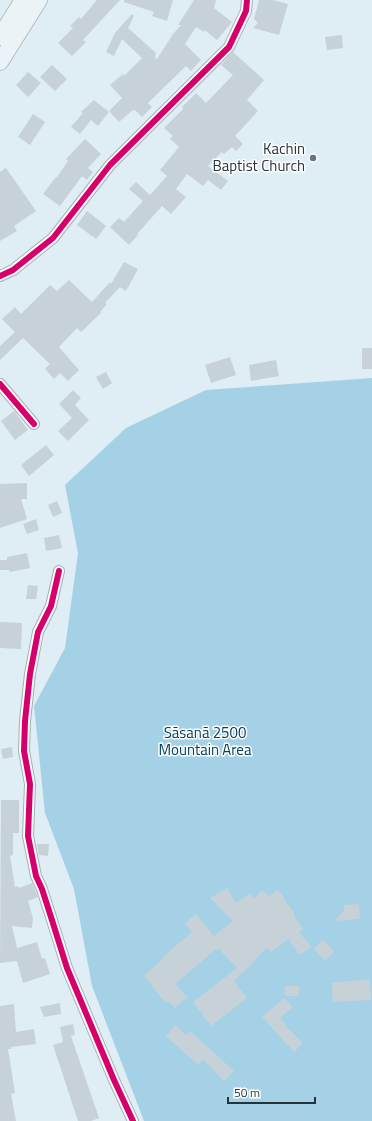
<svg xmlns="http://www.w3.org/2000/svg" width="372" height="1121" font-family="'Titillium Web',sans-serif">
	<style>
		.forest { fill: #a5d1e6 }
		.building { fill: #c6d2d8 }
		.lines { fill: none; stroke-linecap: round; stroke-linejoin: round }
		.minor-casing { stroke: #a5b0b6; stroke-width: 12 }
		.primary-casing { stroke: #b0bfc6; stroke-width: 18 }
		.minor { stroke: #fafcfd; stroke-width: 10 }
		.primary { stroke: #ecf3f7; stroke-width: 16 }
		.cycleway-casing { stroke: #fff; stroke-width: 8 }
		.cycleway { stroke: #d6006c; stroke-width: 6 }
		.poi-dot { fill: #67747a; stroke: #fff; stroke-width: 1.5 }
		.labels { text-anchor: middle; stroke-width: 3; stroke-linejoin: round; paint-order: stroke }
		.poi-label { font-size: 15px; fill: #273339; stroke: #fff; text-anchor: end }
		.park-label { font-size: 15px; fill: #034157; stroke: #fff }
	</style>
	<rect width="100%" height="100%" fill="#dfedf4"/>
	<path class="forest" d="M372,378V1121H144L92,986L74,889L45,813L34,706L65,648L78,553L65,485L126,428L206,390Z"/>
	<path class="building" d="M97,0H120L83,40L86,42L72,56L58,43L73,28L70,26L79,17L81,19Z
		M124,0H173L167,21L152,16L154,12L124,2Z
		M194,0H216L214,8L232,22L217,40L205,30L204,32L196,27L185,44L201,60L191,71L186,66L148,103L152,107L142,117L135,110L134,111L133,110L119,122L109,111L122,98L110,85L123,74L124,76L142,58L122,39L114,56L106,52L115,33L132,14L134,16L128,28L156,53L155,58L157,59L173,34L181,25H178Z
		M259,0H272L288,4L279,35L253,28L258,23L254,19Z
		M342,35L343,48L327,50L325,37Z
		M233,52L264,80L247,100L258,111L235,136L243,144L236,151L232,147L224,154L222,152L208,166L228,181L221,190L208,180L203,186L187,174L176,189L186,197L171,214L162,206L137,234L138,235L129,245L110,227L119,218L124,222L143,201L129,189L136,182L150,195L167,176L160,170L179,147L170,139L173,136L164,128L183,109L182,107L196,93L206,103L233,75L221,65Z
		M52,65L67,79L55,91L40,77Z
		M28,72L41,83L28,97L16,85Z
		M94,100L109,112L98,126L91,120L80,134L71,127L83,113L81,112Z
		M33,114L45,122L30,145L18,137Z
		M85,139L101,154L88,168L93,172L87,180L82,176L60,206L43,194L56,177H57L68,161L66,159Z
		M6,168L36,211L14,226L17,231L0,241V172Z
		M87,211L106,226L96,239L77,225Z
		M124,262L138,269L126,291L120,287L105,303L107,304L100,312L101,313L81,332L77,328L59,347L79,370L68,381L60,373L54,379L45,369L50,364L23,338L0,360V346L15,332L2,319L15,307L21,314L50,285L57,291L69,280L92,302L110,282L111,284Z
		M362,348H372V369H362Z
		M230,357L236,375L211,383L205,365Z
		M276,360L279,376L251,381L249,365Z
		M106,372L112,383L103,389L96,377Z
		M73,390L81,398L75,405L89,420L68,441L58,431L72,418L59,404Z
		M14,411L28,430L15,440L1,421Z
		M46,445L54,455L29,476L21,465Z
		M27,483V499H21L27,519L0,528V484Z
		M57,501L62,513L53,517L48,505Z
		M36,519L39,530L27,534L23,524Z
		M59,535L62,548L46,551L44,538Z
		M27,553L30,568L10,572L9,570H0V560H7V557Z
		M28,585L38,586L36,599H26Z
		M0,622L22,623L21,649L0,648Z
		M12,747L13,757L3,759L1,749Z
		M1,800H19V833H13V855L10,856L15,887L18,886L19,888L32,883L38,897L28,901L33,918L32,928L12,926L17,948L37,942L42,959L45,958L50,974L23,983L17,961L0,963Z
		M37,844H49L48,856L39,855Z
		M227,888L236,903L250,893L254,898L262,890L269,896L278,890L284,897L283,898L295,914L294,915L303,929L299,932L311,947L300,955L288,939L271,952L267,948L254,960L255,961L234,981L247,998L211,1026L193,1002L237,968L219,949L217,951L216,949L175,984L187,997L175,1008L168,1001L166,1003L151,986L152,985L144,976L164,958L163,957L192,932L185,923L196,914L214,936L233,921L210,898Z
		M359,904L360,919L334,921L344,911V905Z
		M323,940L334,952L325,960L314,949Z
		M370,979L371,1000L333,1002L332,983Z
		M285,986H299V996H285Z
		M284,998L293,1007L280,1018L286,1025H285L303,1043L294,1052L262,1017Z
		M60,1003L61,1014L44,1017L40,1007Z
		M14,1004L16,1032L34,1029L36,1044L11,1047V1049H8L15,1093L11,1094L16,1121H0V1006Z
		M73,1024L75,1035L71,1036L99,1118L91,1121H78L53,1045L63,1042L60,1027Z
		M175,1025L186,1035L190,1031L234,1071L224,1081L203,1059L198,1065L166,1036Z"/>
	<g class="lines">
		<defs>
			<path id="minor" d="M0,276L13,270L53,238L110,165L229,47L246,11L247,0
				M0,384L34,424
				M59,571L51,606L38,632L30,674L25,721L24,751L30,784L28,836L36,876L42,889L51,917L67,968L114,1080L133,1121"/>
			<path id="primary" d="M0,37L23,0
				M0,62L39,0"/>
		</defs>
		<use href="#minor" class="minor-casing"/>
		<use href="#primary" class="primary-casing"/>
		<use href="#minor" class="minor"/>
		<use href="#primary" class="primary"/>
		<defs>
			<path id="cycleway" d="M0,276L13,270L53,238L110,165L229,47L246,11L247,0
				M0,384L34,424
				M59,571L51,606L38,632L30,674L25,721L24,751L30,784L28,836L36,876L42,889L51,917L67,968L114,1080L133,1121"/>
		</defs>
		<use href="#cycleway" class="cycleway-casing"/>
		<use href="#cycleway" class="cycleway"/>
	</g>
	<circle class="poi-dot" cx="313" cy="158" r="4"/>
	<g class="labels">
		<g class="poi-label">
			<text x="305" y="154">Kachin<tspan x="305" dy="17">Baptist Church</tspan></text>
		</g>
		<g class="park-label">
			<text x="205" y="738">Sāsanā 2500<tspan x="205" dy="17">Mountain Area</tspan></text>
		</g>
	</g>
	<path d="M228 1097v6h87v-6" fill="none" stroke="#273339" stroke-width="2"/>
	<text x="234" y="1097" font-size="12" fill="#273339" stroke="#ffffff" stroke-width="3" paint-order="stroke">50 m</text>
</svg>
